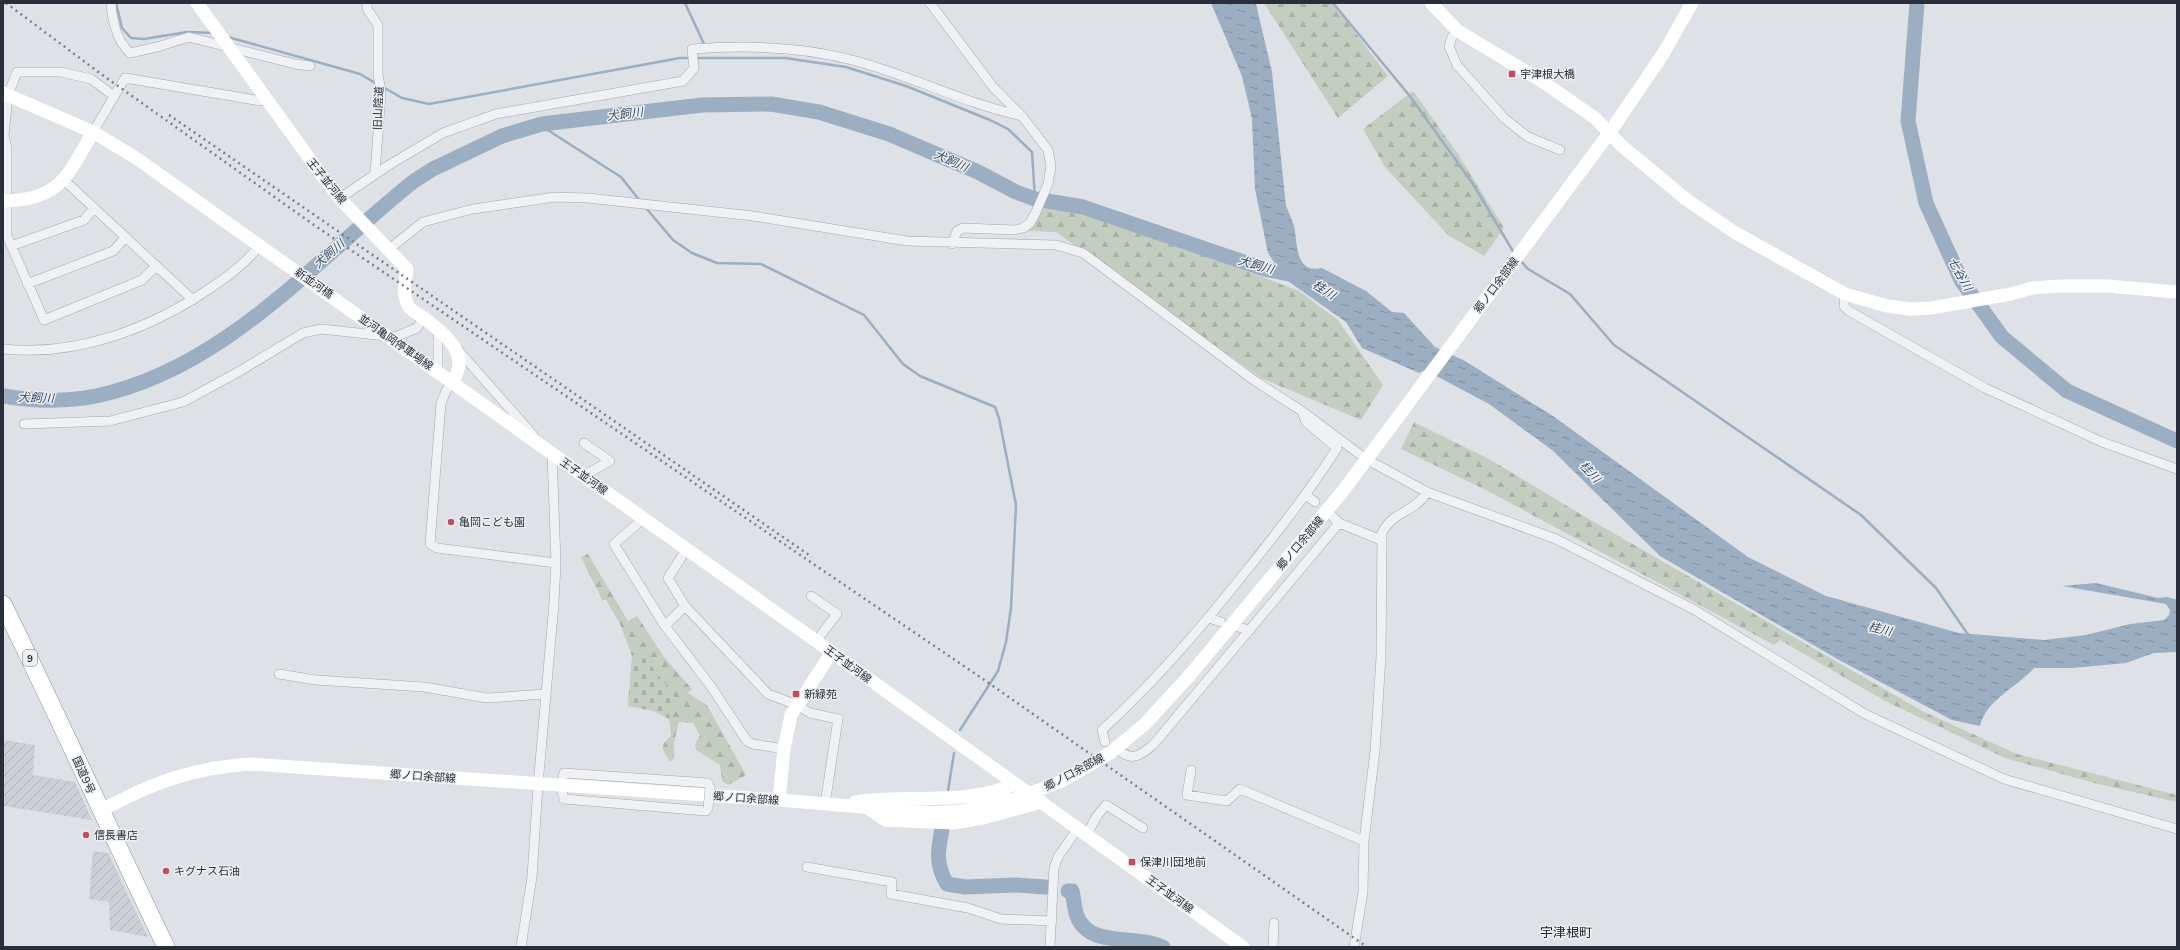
<svg xmlns="http://www.w3.org/2000/svg" width="2180" height="950" font-family="'Nunito Sans','Noto Sans JP',sans-serif">
	<style>
		.industrial { fill: url(#industrial-furrows) }
		.forest { fill: url(#forest-firs) }
		.cemetery { fill: url(#cemetery-stones) }
		.water { fill: url(#water-ripples) }
		.lines { fill: none; stroke-linecap: round; stroke-linejoin: round }
		.stream { stroke: #9caec2; stroke-width: 2.5 }
		.river { stroke: #9caec2; stroke-width: 15 }
		.street-casing { stroke: #a4a8af; stroke-width: 10 }
		.highway-casing { stroke: #878e9a; stroke-width: 18 }
		.street { stroke: #f0f1f4; stroke-width: 9 }
		.secondary { stroke: #fff; stroke-width: 13 }
		.highway { stroke: #fff; stroke-width: 17 }
		.rail { stroke: #79808d; stroke-width: 2.5; stroke-dasharray: 2 4; stroke-linecap: butt }
		.street-bridge-casing { stroke: #a4a8af; stroke-width: 10; stroke-linecap: butt }
		.street-bridge { stroke: #f0f1f4; stroke-width: 9 }
		.secondary-bridge { stroke: #fff; stroke-width: 13 }
		.poi-dot { fill: #be4f5e; stroke: #edeff3; stroke-width: 1.5 }
		.labels { text-anchor: middle; stroke-width: 3; stroke-linejoin: round; paint-order: stroke }
		.shield { fill: #edeff3; stroke: #646972; stroke-width: 1 }
		.shield-label { font-size: 10px; font-weight: bold; fill: #292f3a }
		.poi-label { font-size: 11px; fill: #292f3a; stroke: #edeff3; text-anchor: start }
		.street-label { font-size: 11px; fill: #292f3a; stroke: #edeff3 }
		.water-label { font-size: 12px; font-style: italic; fill: #384d6a; stroke: #edeff3 }
		.quarter-label { font-size: 13px; fill: #1b202b; stroke: #edeff3 }
	</style>
	<defs>
		<pattern id="industrial-furrows" width="10" height="10" patternUnits="userSpaceOnUse"><rect width="10" height="10" fill="#ccd0d6"/><path d="M-1 1l2-2M0 10L10 0M9 11l2-2" fill="none" stroke="#afb3b8"/></pattern>
		<pattern id="forest-firs" width="22" height="20" patternUnits="userSpaceOnUse"><rect width="22" height="20" fill="#c3cec0"/><path d="M5 1l3.5 6h-7zM16 11l3.5 6h-7z" fill="#a8b1a6"/></pattern>
		<pattern id="cemetery-stones" width="16" height="16" patternUnits="userSpaceOnUse"><rect width="16" height="16" fill="#c3cec0"/><path d="M2 7V4a2 2 0 0 1 4 0v3zM10 15v-3a2 2 0 0 1 4 0v3z" fill="#a8b1a6"/></pattern>
		<pattern id="water-ripples" width="26" height="14" patternUnits="userSpaceOnUse"><rect width="26" height="14" fill="#9caec2"/><path d="M2 4q2-2 4 0t4 0M15 11q2-2 4 0t4 0" fill="none" stroke="#7f8e9f"/></pattern>
	</defs>
	<rect width="100%" height="100%" fill="#dee1e6"/>
	<path class="industrial" d="M3,740L35,745L33,775L75,782L92,820L3,806Z
		M93,851L108,853L148,937L110,930L109,902L89,899Z"/>
	<path class="forest" d="M1264,3H1333L1388,76L1338,118Z
		M1413,91L1458,154L1504,228L1484,256L1448,235L1385,167L1363,129Z
		M1044,208H1069L1173,243L1299,291L1338,320L1383,385L1361,420L1261,378L1056,232L1027,231Z
		M1414,422L1489,459L1582,515L1924,712L2017,754L2177,795V802L2094,783L2005,758L1885,701L1780,640L1774,645L1488,491L1401,449Z
		M588,554L628,621L637,616L664,657L692,689L688,693L707,705L746,775L728,785L722,781L720,765L696,750L695,744L700,735L693,723L679,722L674,742V758L670,762C662,749 659,747 671,736L669,719L674,695L641,653L632,656L620,624L606,600H602L581,557Z"/>
	<path class="cemetery" d="M641,653L674,695L669,719L653,711L628,706L632,656Z"/>
	<path class="water" d="M1211,3L1256,4L1272,72L1286,206C1289,213 1292,220 1294,226C1298,243 1294,274 1322,268L1366,291L1392,312L1404,313L1435,347L1465,361L1553,416L1748,557L1826,596L1959,633L2044,640L2086,635L2130,624L2164,620L2169,615L2170,610L2166,604L2062,586L2096,583L2158,598L2167,597L2177,600V652L2154,653L2126,663L2073,668H2034C2017,687 1986,700 1980,726L1952,720L1839,660L1660,556L1552,450L1489,404L1425,370L1419,373L1362,348L1346,322L1285,279L1268,253L1255,189L1252,119L1242,76Z"/>
	<g class="lines">
		<path class="stream" d="M116,3L122,28L131,38L144,39L187,32L214,33
			M685,3L705,46
			M1333,3L1409,95L1473,184L1514,253
			M228,37L360,74L377,84
			M696,58H785L846,67L906,86L990,120L1008,129L1032,152L1035,199
			M383,87L402,98L429,104L680,58H691
			M542,124L546,129L621,177L640,201
			M646,208L673,240L692,253L717,263L761,264L864,315L903,364L920,376L995,407L999,418L1016,505L1011,608L1006,642L998,671L960,730
			M1520,260L1528,269L1570,294L1614,345L1861,515L1936,588L1969,636
			M948,791L954,753"/>
		<path class="river" d="M1917,3L1908,121L1926,203L1961,280L2002,337L2067,391L2177,441
			M3,396C34,401 66,402 96,396C225,369 316,259 414,181L433,169L502,136L542,124L702,105L771,104L819,112L889,134L978,172L1016,192L1035,199L1083,207L1264,269L1299,276
			M942,829C938,850 935,864 947,884L965,887L1015,885L1045,887
			M1068,891H1072C1074,899 1074,908 1077,916C1087,943 1122,938 1145,942C1151,943 1157,945 1163,947"/>
		<defs>
			<path id="street" d="M111,3C112,20 117,41 130,53L157,47L189,37L295,64L310,66
				M367,3V9L378,25V74L381,93L375,173
				M930,3L993,87L1022,116L1048,150L1051,166L1048,184L1036,212L1030,223L1023,228L1015,230L963,228L957,231L952,244
				M1458,31L1452,37L1449,46L1457,65L1504,118L1528,137L1560,150
				M114,96L91,79L61,72H17L8,95L4,135L7,149V236L44,320L142,280L156,266
				M93,132L125,78L261,101L267,100
				M64,180L193,300
				M340,198L389,165L443,133L496,114L683,81L694,68L692,49C745,45 800,46 852,60C910,75 963,103 1022,116
				M11,246L84,220L94,208
				M388,250L423,222L473,209L555,197L588,198L753,216L907,241L1056,245L1083,253L1255,381L1302,411L1366,459L1427,492L1556,539L1693,609L1865,714L2004,779L2177,829
				M27,284L113,251L126,237
				M1845,294L1844,306L1849,311L1985,388L2102,442L2177,469
				M438,329V367
				M3,349C77,357 152,328 212,287C230,275 247,262 260,245
				M458,350L533,435
				M452,382L446,391L441,403L430,544L437,548L556,563
				M24,424L110,421L183,402L240,371L303,333L321,329L395,337L417,328L423,318
				M583,476L610,461L584,443
				M1306,495L1315,502
				M1332,516L1339,523L1381,540
				M643,519L614,544L665,626
				M686,550L668,578L685,606L665,626L710,685L747,741L753,744L784,749
				M811,596L837,614L816,641
				M685,606L768,694L797,705L810,713L838,719L825,804
				M1209,618L1221,622
				M1238,627L1250,630
				M279,674L316,680L424,687L487,698L546,694
				M1105,742L1102,730C1155,682 1202,627 1247,570C1279,530 1309,492 1337,448L1306,422L1302,411
				M1121,752C1134,762 1143,753 1154,744L1339,523
				M1191,770L1187,795L1227,801L1240,789L1364,841
				M708,808L706,811L564,799L561,786L564,773L708,783L710,788
				M1087,834L1097,816L1106,805L1143,828
				M807,867L892,882L891,894L968,908L1001,919L1052,921
				M521,947L532,877L538,785L554,603L556,563L552,454
				M1050,947L1054,868L1058,857L1078,828
				M1273,947L1274,923
				M1354,947L1363,892L1364,841L1375,751L1381,657L1382,533C1392,511 1415,513 1427,492"/>
			<path id="highway" d="M3,604C59,718 111,833 166,947"/>
		</defs>
		<use href="#street" class="street-casing"/>
		<use href="#highway" class="highway-casing"/>
		<use href="#street" class="street"/>
		<path class="secondary" d="M197,3L320,173L342,201L407,269C405,281 402,294 408,305C410,311 419,314 424,318C445,334 472,355 452,382
			M1431,3L1458,31L1540,80L1595,118L1622,146L1687,200L1734,232L1845,294L1887,306L1910,309L1931,308L2011,294L2032,288L2061,286H2108L2177,292
			M3,93L93,132L136,158L816,641L1243,947
			M3,201C61,200 67,176 93,132
			M1110,753L1145,724L1190,675L1343,491L1610,132L1663,54L1692,3
			M779,800L784,749L791,715L832,652
			M855,802C909,793 962,807 1015,784
			M869,809L885,820L953,823L983,818L1042,802
			M100,811C152,783 191,768 250,764L779,800L932,813L962,811L1015,799"/>
		<use href="#highway" class="highway"/>
		<path class="rail" d="M6,3L101,74L314,225L980,677L1367,947
			M169,115L812,557"/>
		<defs>
			<path id="street-bridge" d="M708,808L710,788"/>
		</defs>
		<use href="#street-bridge" class="street-bridge-casing"/>
		<use href="#street-bridge" class="street-bridge"/>
		<path class="secondary-bridge" d="M1015,799L1062,781L1110,753"/>
	</g>
	<g class="poi-dot">
		<rect x="1508" y="70" width="8" height="8" rx="2"/>
		<circle cx="451" cy="522" r="4"/>
		<rect x="792" y="690" width="8" height="8" rx="2"/>
		<circle cx="86" cy="835" r="4"/>
		<rect x="1128" y="858" width="8" height="8" rx="2"/>
		<circle cx="166" cy="871" r="4"/>
	</g>
	<g class="labels">
		<rect class="shield" x="23" y="650" width="14" height="16" rx="3"/>
		<g class="shield-label">
			<text x="30" y="662">9</text>
		</g>
		<g class="poi-label">
			<text x="1520" y="78">宇津根大橋</text>
			<text x="459" y="526">亀岡こども園</text>
			<text x="804" y="698">新緑苑</text>
			<text x="94" y="839">信長書店</text>
			<text x="1140" y="866">保津川団地前</text>
			<text x="174" y="875">キグナス石油</text>
		</g>
		<g class="street-label">
			<text transform="translate(378 108) rotate(-88)" y="4">旧山陰道</text>
			<text transform="translate(327 181) rotate(51)" y="4">王子並河線</text>
			<text transform="translate(314 283) rotate(35)" y="4">新並河橋</text>
			<text transform="translate(1496 285) rotate(-53)" y="4">郷ノ口余部線</text>
			<text transform="translate(396 342) rotate(35)" y="4">並河亀岡停車場線</text>
			<text transform="translate(584 476) rotate(35)" y="4">王子並河線</text>
			<text transform="translate(1300 543) rotate(-50)" y="4">郷ノ口余部線</text>
			<text transform="translate(848 664) rotate(36)" y="4">王子並河線</text>
			<text transform="translate(1074 772) rotate(-28)" y="4">郷ノ口余部線</text>
			<text transform="translate(84 775) rotate(66)" y="4">国道9号</text>
			<text transform="translate(423 776) rotate(4)" y="4">郷ノ口余部線</text>
			<text transform="translate(746 798) rotate(4)" y="4">郷ノ口余部線</text>
			<text transform="translate(1170 894) rotate(36)" y="4">王子並河線</text>
		</g>
		<g class="water-label">
			<text transform="translate(625 114) rotate(-7)" y="4">犬飼川</text>
			<text transform="translate(951 161) rotate(24)" y="4">犬飼川</text>
			<text transform="translate(329 254) rotate(-41)" y="4">犬飼川</text>
			<text transform="translate(1256 265) rotate(16)" y="4">犬飼川</text>
			<text transform="translate(1960 274) rotate(61)" y="4">七谷川</text>
			<text transform="translate(1324 290) rotate(32)" y="4">桂川</text>
			<text transform="translate(36 398) rotate(2)" y="4">犬飼川</text>
			<text transform="translate(1590 472) rotate(47)" y="4">桂川</text>
			<text transform="translate(1880 629) rotate(13)" y="4">桂川</text>
		</g>
		<g class="quarter-label">
			<text x="1566" y="937">宇津根町</text>
		</g>
	</g>
	<rect width="2180" height="950" fill="none" stroke="#292f3a" stroke-width="8"/>
</svg>
